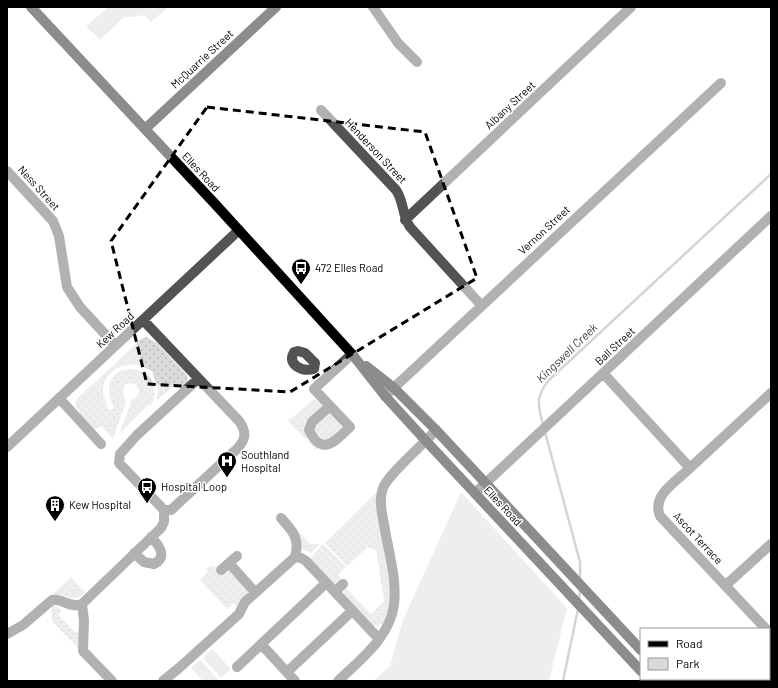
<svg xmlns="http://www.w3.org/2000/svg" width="778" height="688" font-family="Barlow,sans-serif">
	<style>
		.grass { fill: url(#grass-dots) }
		.park { fill: #dadada }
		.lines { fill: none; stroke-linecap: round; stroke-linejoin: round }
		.stream { stroke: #a1a1a1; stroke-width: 2.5 }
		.minor { stroke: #535353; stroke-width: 10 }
		.major { stroke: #000; stroke-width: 10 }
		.marked { fill: none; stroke: #000; stroke-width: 3; stroke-dasharray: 8 5; stroke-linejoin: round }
		.labels { text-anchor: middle; stroke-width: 3; stroke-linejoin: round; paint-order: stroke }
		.street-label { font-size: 11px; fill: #000; stroke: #fff }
		.poi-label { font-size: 11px; fill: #000; stroke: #fff; text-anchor: start }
		.water-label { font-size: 12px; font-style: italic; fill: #424242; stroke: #fff }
	</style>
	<defs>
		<pattern id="grass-dots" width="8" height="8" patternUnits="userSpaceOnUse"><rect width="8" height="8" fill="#dadada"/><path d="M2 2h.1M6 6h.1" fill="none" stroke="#b9b9b9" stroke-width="1.8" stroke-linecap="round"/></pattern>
	</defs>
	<rect width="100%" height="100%" fill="#fff"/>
	<path class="grass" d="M147,337L154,342H156L187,375L188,382L181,389L176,384L157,400L158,389L152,371C148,370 145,367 140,366C123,361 104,371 103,390C103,397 107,403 108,409L112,410L114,408C89,356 170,358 152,404L148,405L119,434L130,406L131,400L136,398L139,392C138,383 131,381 124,386L123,395L127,401L126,402L113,439L101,426L94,430L79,413L80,412L75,405L76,400L141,339Z
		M314,399L324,405L306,439L318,450L315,449L288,421Z
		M329,412L344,427L332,439L324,440L314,431V425Z
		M376,493L391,599L384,623L377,626L372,625L344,595L345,589L348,590L371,614L384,601L376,550L368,547L347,566L325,543Z
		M292,525L310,544H320L311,553L303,550Z
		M323,544L346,567L339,574L340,581L337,584H334L310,559Z
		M214,566L222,574L228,569L247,589L248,592L237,608L234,603L227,609L200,580L208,572L206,568Z
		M71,577L85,592C76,604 64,594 52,595Z
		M54,605L62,610L58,615L76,633L79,631L78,648L52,621L51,606Z"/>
	<path class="park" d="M108,7H168L151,22L145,15L123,18L100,40L86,26Z
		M461,492L567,608L549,681H373L390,666L403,620Z
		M212,649L231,669L221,678L203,658Z
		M200,660L219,680L218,681H203L191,668Z"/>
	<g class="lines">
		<path class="stream" d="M543,425C538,405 535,397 549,380L771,174
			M545,432L580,562V580
			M579,600L580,589
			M563,681L578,609"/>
		<path class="minor" d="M373,7L398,43L417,62
			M321,110L396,190C404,201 402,216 410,227L481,305
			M7,171L53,221L59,236L67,287L80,307L115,345
			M405,220L631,7
			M143,320L239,421C247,432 246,439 237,449L171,510H164L119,463L120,454L137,435L198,379
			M298,351L305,353L315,363L314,369C303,372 286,365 294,352Z
			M603,373L690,468C677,481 651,495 660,516L766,629
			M385,396L721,83
			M59,398L101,444
			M330,406L312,422L309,430C322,458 336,440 350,427L314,389L352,354
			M7,447L239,230
			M690,468L771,393
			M475,493L771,216
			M281,518C293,531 300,539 295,557
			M134,553L144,562L154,564C168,557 159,545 151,537
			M229,563L255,592
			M221,570L237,556
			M726,585L771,544
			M335,592L343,584
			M82,604L84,620L83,651L112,681
			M7,634L23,625L52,600C62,598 71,609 82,604L161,528L164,522V510
			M261,644L295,681
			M237,667L326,583
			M287,672L352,611
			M163,681L179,668L239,614L245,602L295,557L301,558L306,561L379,639
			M338,681C360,660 390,637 394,605C397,581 389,553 385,530C383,517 378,501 383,488C388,474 424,444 436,430"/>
		<path class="major" d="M31,7L216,205L352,354L385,396L426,441L641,671
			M145,129L276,7
			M366,366L394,388L436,430L641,650
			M648,679L650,681
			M668,679L669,681"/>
	</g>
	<path d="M0 0H778V688H0ZM207,107L425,132L477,278L290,392L147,384L111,241Z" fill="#fff" fill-opacity=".55" fill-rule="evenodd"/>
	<path class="marked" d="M207,107L425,132L477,278L290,392L147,384L111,241Z"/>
	<defs>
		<symbol id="bus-pin" viewBox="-11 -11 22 30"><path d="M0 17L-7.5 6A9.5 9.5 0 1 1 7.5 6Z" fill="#000" stroke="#fff"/><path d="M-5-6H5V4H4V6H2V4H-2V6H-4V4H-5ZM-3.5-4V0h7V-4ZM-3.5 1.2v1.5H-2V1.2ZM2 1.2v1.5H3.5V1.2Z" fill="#fff"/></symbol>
		<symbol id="hospital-pin" viewBox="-11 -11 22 30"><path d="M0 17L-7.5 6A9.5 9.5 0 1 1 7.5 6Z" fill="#000" stroke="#fff"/><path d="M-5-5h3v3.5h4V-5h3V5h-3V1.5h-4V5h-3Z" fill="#fff"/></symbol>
		<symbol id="building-pin" viewBox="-11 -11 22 30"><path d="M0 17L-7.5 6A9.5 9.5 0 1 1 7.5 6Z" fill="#000" stroke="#fff"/><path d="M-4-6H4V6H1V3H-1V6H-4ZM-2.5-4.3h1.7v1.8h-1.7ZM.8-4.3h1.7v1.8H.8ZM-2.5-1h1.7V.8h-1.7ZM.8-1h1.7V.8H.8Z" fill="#fff"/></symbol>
	</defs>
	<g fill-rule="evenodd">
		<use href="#bus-pin" x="290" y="257" width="22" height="30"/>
		<use href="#hospital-pin" x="216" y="450" width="22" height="30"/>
		<use href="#bus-pin" x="136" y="476" width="22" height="30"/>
		<use href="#building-pin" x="44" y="494" width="22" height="30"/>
	</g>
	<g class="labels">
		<g class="street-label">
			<text transform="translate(202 59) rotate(-43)" y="4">McQuarrie Street</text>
			<text transform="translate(510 105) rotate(-43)" y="4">Albany Street</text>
			<text transform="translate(376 151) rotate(47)" y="4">Henderson Street</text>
			<text transform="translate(201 172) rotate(47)" y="4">Elles Road</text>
			<text transform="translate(39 188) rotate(48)" y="4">Ness Street</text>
			<text transform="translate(544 230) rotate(-43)" y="4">Vernon Street</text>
			<text transform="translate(115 330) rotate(-43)" y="4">Kew Road</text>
			<text transform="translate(615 346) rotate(-43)" y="4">Ball Street</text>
			<text transform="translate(503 506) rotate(47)" y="4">Elles Road</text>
			<text transform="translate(698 538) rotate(47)" y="4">Ascot Terrace</text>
		</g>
		<g class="poi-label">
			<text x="315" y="272">472 Elles Road</text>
			<text x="241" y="459">Southland<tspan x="241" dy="13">Hospital</tspan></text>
			<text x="161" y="491">Hospital Loop</text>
			<text x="69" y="509">Kew Hospital</text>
		</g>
		<g class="water-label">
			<text transform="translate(567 353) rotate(-44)" y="4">Kingswell Creek</text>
		</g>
	</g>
	<rect width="778" height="688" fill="none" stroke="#000000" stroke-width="16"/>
	<rect x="640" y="628" width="130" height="52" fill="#ffffff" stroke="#999999"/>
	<rect x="648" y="641" width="20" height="6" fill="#000000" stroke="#999999"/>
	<text x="676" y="648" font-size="12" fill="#000000">Road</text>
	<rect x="648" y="658" width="20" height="12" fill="#dadada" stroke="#999999"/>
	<text x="676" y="668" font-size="12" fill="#000000">Park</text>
</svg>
